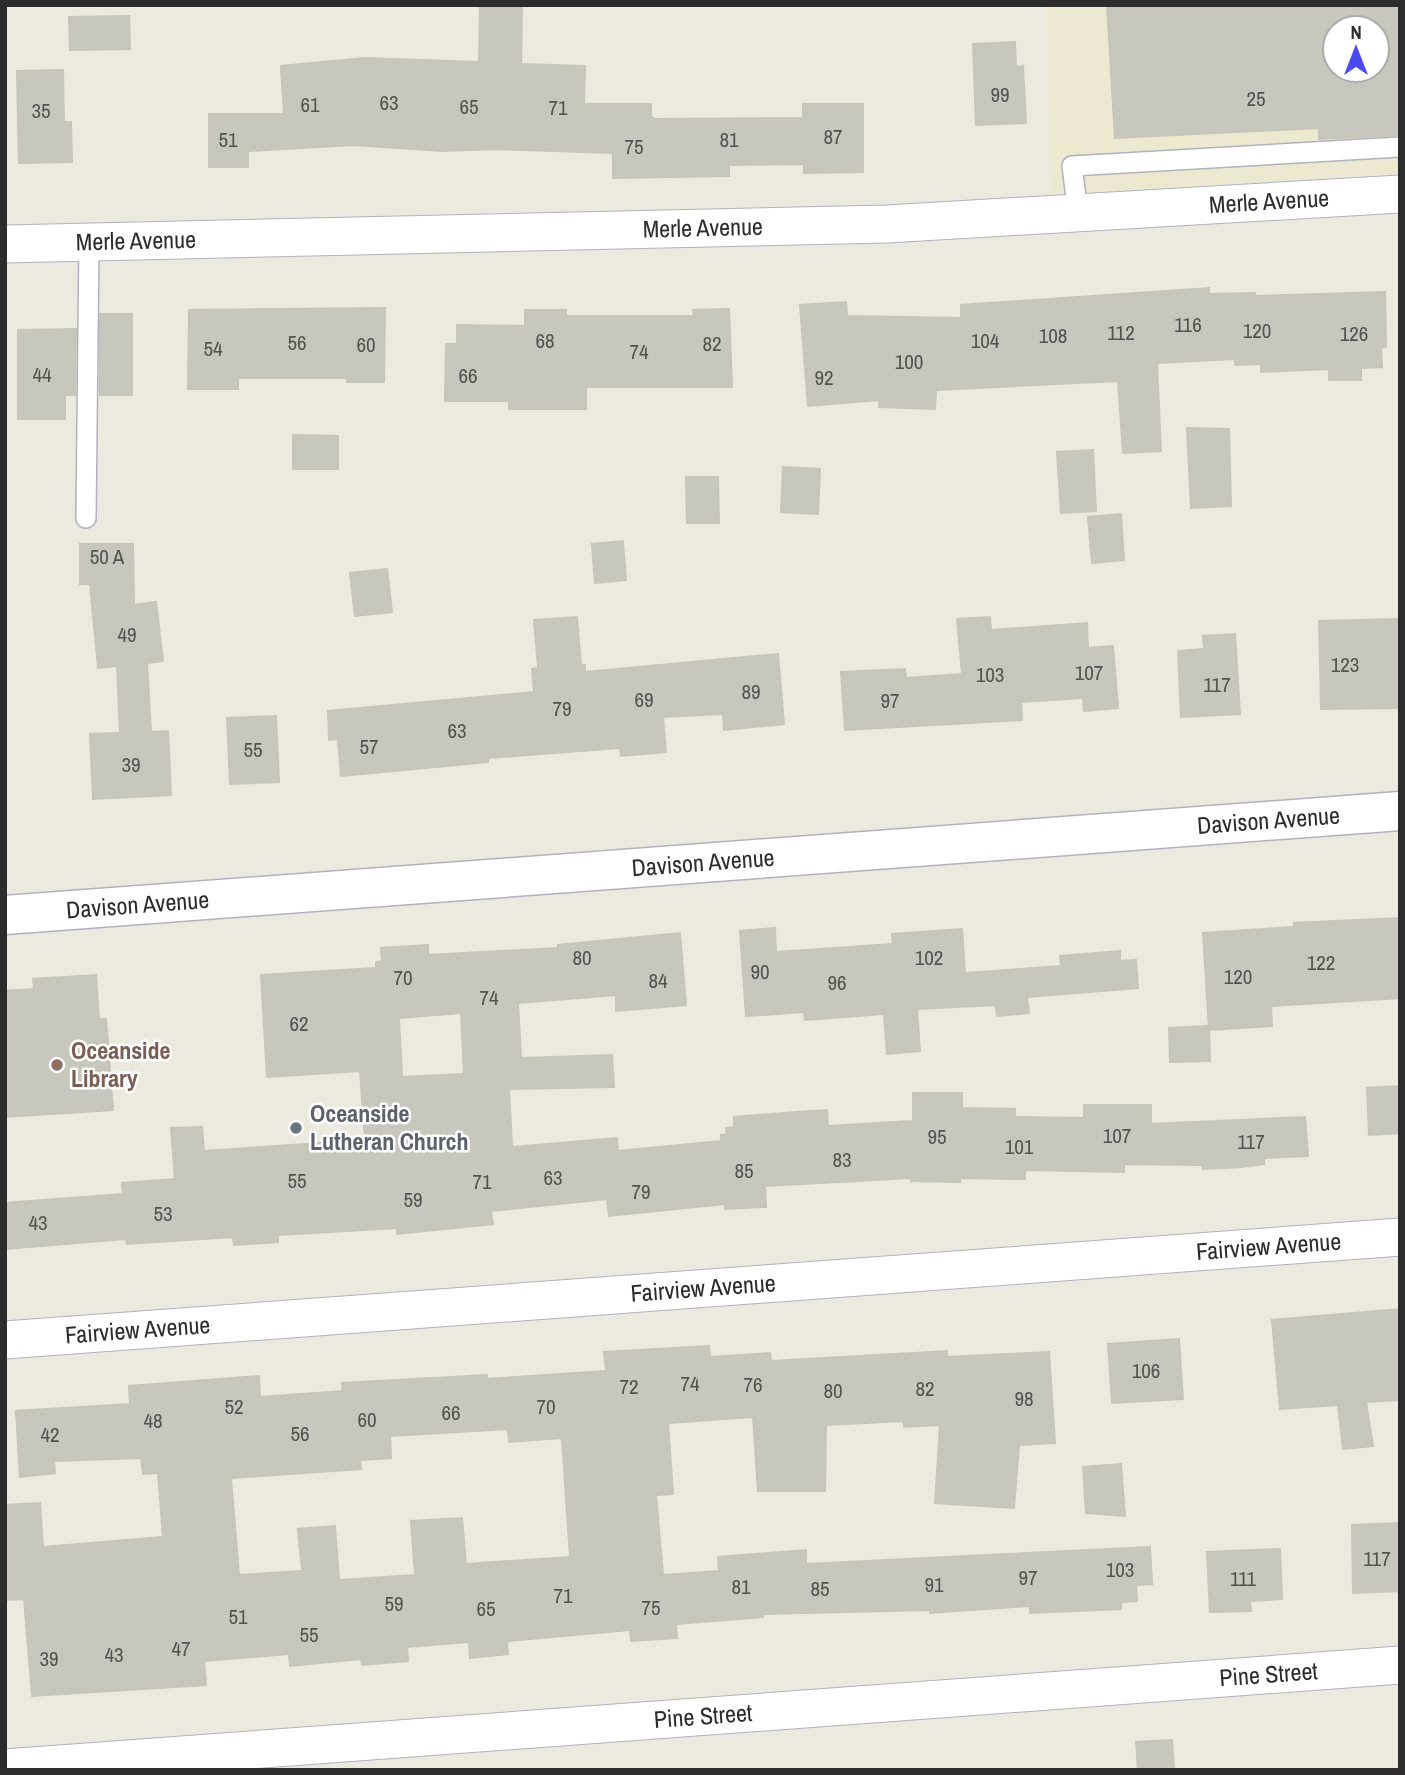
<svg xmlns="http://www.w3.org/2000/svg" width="1405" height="1775" font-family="'Archivo Narrow',sans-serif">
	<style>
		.education { fill: #ede9d0; fill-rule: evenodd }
		.building { fill: #c8c7bd; stroke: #c8c5b8; stroke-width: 2; fill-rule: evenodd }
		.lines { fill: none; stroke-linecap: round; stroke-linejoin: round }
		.lane-casing { stroke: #b2b2be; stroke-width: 22 }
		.street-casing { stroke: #b2b2be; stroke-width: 39 }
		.secondary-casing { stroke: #b2b2be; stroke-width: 41 }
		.lane { stroke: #fff; stroke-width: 19 }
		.street { stroke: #fff; stroke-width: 37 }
		.secondary { stroke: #fff; stroke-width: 38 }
		.education-dot { fill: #8d6e63; stroke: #fff; stroke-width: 2.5 }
		.worship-dot { fill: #6b7280; stroke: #fff; stroke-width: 2.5 }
		.labels { text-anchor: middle; stroke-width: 5; stroke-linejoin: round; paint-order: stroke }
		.number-label { font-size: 21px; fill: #535350 }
		.street-label { font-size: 24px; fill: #2c2c2c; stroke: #fff }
		.education-label { font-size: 24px; font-weight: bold; fill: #785e54; stroke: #fff; text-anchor: start }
		.worship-label { font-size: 24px; font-weight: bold; fill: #5b616d; stroke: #fff; text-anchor: start }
	</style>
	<rect width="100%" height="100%" fill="#ece9df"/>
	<path class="education" d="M1046,5H1400V173L1051,196ZM1335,28H1377V70H1335Z"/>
	<path class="building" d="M480,5H522L521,64L585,66L584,104H651V117L655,119L803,118V104H863V172L804,173V164L729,165V176L613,178V153L496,149L443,151L354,145L248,151V167H209V114H284L281,66L365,58L479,62Z
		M1107,5H1400V135L1319,139V128L1115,138ZM1335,28H1377V70H1335Z
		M129,16L130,49L70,50L69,17Z
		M1015,42L1016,67L1023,66L1026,123L976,125L973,44Z
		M63,70L64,122H71L72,162L19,163L17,71Z
		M1209,288V294L1255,293V296L1385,292L1386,347L1381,348L1382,367L1361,368V380H1329V369L1261,372V364L1235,365V359L1157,363L1161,451L1123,453L1118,381L936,390L935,409L879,407V400L808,406L800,305L846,302L847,316L961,318V305Z
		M385,308L384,382H347V378H238V389H188L189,310Z
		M729,309L732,387H586V409H509V401H445L446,344H457V325L525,326V310H566V316H694L693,310Z
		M100,314H132V395H100Z
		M76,329L75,395H65V419H18V330Z
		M1187,428L1229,429L1231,506L1191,508Z
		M293,435L338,436V469H293Z
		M1093,450L1096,511L1061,513L1057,452Z
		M783,467L820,469L818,514L781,512Z
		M686,477H718L719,523H687Z
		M1121,514L1124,560L1092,563L1088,517Z
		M623,541L626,580L595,583L592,544Z
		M80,544H133L134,605L156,602L163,661L147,663L151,732L168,731L171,795L93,799L90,734L120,733L117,666L98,668L90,584H80Z
		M387,569L392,612L355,616L350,573Z
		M577,617L581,665H585V672L778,654L784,724L724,730L723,714L663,717L666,752L621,756L620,748L488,758V762L341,776L338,739L329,740L328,711L534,692L532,669L538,668L534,620Z
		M990,617L991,630L1087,623L1088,648L1113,646L1118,708L1084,711L1083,698L1021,702L1022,720L845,730L841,672L905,669L906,678L962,674L957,619Z
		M1400,619V708L1321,709L1319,621Z
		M1235,634L1240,714L1181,717L1178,651L1204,649L1203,636Z
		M276,716L279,782L230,784L227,718Z
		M1400,918V998L1271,1006L1272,1026L1209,1030L1203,933L1294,927V923Z
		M775,928L776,952L893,944L892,934L962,929L965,973L1061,966L1060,956L1120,951V961L1136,960L1138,988L1027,997L1029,1013L997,1016L996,1005L917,1009L920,1051L887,1054L884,1014L805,1020L804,1012L746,1016L740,931Z
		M680,933L686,1005L616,1011V995L518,1003L521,1058L612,1055L614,1087L509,1089L512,1147L617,1138L618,1151L721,1141V1135L727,1134L726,1128L734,1127V1117L797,1112L827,1110L828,1126L913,1121V1093H962V1108L1015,1109V1117L1084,1118V1105H1151V1124L1305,1117L1308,1156L1264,1158V1164L1241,1167L1203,1169L1202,1165L1124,1164V1172L1025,1170V1179L960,1178V1182L911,1181V1178L765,1186L766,1207L725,1209V1204L609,1216L607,1199L491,1211L493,1224L397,1234V1228L278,1235V1242L234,1245L233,1237L127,1244L126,1239L5,1249V1203L123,1194L122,1183L175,1179L171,1128L202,1127L204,1151L365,1140L360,1071L267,1077L261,975L376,968V962L382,961L381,948L428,945V955L558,948V945ZM461,1013L464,1074L402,1077L399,1018Z
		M96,975L99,1019H106L113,1110L5,1117V991L34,989L33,979Z
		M1209,1026L1210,1061L1170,1062L1169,1028Z
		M1400,1086V1133L1369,1135L1367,1088Z
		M1400,1309V1400L1366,1402L1373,1446L1343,1449L1338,1405L1280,1409L1272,1320Z
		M1179,1339L1183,1399L1112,1403L1108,1344Z
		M709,1346L710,1357L770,1353L771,1361L947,1351V1357L1049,1352L1055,1443L1019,1445L1014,1508L935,1503L940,1425L904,1427L903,1421L826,1425L825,1491H758L753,1417L668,1423L673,1494L656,1495L663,1575L719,1571L718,1557L806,1550V1564L1150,1547L1152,1584L1136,1585L1137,1601L1121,1602V1609L1030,1613V1606L930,1613V1610L763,1614V1617L676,1624L677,1638L631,1641L630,1630L507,1641L508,1654L470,1658L469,1642L407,1647L408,1661L362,1665L361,1659L290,1666L289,1654L204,1661L206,1685L32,1696L24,1599L5,1600V1505L40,1503L43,1547L163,1537L158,1473L143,1474L141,1458L54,1461L55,1473L20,1477L16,1411L130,1404L129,1386L259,1376L260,1397L343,1391L342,1383L487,1375V1379L606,1371L604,1352ZM508,1429L509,1442L562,1438L570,1557L466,1564L462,1518L411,1521L415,1575L339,1580L335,1526L298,1529L302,1571L239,1575L231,1478L361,1469L360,1460L391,1458L390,1436Z
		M1121,1464L1125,1516L1086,1513L1083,1467Z
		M1400,1523V1591L1353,1593L1352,1525Z
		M1280,1549L1282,1599L1250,1601L1251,1611L1210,1612L1207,1552Z
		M1172,1740L1174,1770H1138L1136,1742Z"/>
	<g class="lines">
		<defs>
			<path id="lane" d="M1078,213L1072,166L1400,147
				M86,518L89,243"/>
			<g id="street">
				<path id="s1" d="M5,244L887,224L1400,194"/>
				<path id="s2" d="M5,1340L1400,1237"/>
				<path id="s3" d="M5,1768L1400,1665"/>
			</g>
			<g id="secondary">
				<path id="s4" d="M5,915L1400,811"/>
			</g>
		</defs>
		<use href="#lane" class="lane-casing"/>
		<use href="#street" class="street-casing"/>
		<use href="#secondary" class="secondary-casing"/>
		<use href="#lane" class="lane"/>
		<use href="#street" class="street"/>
		<use href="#secondary" class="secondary"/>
	</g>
	<circle class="education-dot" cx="57" cy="1065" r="7"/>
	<circle class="worship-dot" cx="296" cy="1128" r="7"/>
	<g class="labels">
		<g class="number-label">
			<text x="1000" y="102">99</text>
			<text x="1256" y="106">25</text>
			<text x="389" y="110">63</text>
			<text x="310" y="112">61</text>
			<text x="469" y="114">65</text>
			<text x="558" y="115">71</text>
			<text x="41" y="118">35</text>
			<text x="833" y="144">87</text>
			<text x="228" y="147">51</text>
			<text x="729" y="147">81</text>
			<text x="634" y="154">75</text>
			<text x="1188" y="332">116</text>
			<text x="1257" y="338">120</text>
			<text x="1121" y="340">112</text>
			<text x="1354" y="341">126</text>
			<text x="1053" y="343">108</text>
			<text x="545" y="348">68</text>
			<text x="985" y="348">104</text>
			<text x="297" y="350">56</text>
			<text x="712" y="351">82</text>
			<text x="366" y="352">60</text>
			<text x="213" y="356">54</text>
			<text x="639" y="359">74</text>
			<text x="909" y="369">100</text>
			<text x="42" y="382">44</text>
			<text x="468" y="383">66</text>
			<text x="824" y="385">92</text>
			<text x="107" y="564">50 A</text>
			<text x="127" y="642">49</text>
			<text x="1345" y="672">123</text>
			<text x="1089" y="680">107</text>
			<text x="990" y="682">103</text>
			<text x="1217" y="692">117</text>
			<text x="751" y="699">89</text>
			<text x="644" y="707">69</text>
			<text x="890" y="708">97</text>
			<text x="562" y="716">79</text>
			<text x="457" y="738">63</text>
			<text x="369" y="754">57</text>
			<text x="253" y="757">55</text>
			<text x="131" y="772">39</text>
			<text x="582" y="965">80</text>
			<text x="929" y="965">102</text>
			<text x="1321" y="970">122</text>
			<text x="760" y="979">90</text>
			<text x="1238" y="984">120</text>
			<text x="403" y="985">70</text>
			<text x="658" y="988">84</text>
			<text x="837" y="990">96</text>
			<text x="489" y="1005">74</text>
			<text x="299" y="1031">62</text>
			<text x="1117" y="1143">107</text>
			<text x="937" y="1144">95</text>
			<text x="1251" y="1149">117</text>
			<text x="1019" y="1154">101</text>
			<text x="842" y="1167">83</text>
			<text x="744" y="1178">85</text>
			<text x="553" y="1185">63</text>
			<text x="297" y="1188">55</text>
			<text x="482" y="1189">71</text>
			<text x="641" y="1199">79</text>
			<text x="413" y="1207">59</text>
			<text x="163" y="1221">53</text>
			<text x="38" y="1230">43</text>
			<text x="1146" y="1378">106</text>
			<text x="690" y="1391">74</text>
			<text x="753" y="1392">76</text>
			<text x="629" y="1394">72</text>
			<text x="925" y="1396">82</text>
			<text x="833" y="1398">80</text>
			<text x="1024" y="1406">98</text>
			<text x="234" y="1414">52</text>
			<text x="546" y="1414">70</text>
			<text x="451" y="1420">66</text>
			<text x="367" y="1427">60</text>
			<text x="153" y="1428">48</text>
			<text x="300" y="1441">56</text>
			<text x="50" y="1442">42</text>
			<text x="1377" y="1566">117</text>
			<text x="1120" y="1577">103</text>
			<text x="1028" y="1585">97</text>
			<text x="1243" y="1586">111</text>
			<text x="934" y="1592">91</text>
			<text x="741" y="1594">81</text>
			<text x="820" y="1596">85</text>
			<text x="563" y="1603">71</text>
			<text x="394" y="1611">59</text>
			<text x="651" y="1615">75</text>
			<text x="486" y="1616">65</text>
			<text x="238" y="1624">51</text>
			<text x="309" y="1642">55</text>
			<text x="181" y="1656">47</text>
			<text x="114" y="1662">43</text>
			<text x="49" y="1666">39</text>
		</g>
		<g class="street-label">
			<text dy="8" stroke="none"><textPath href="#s1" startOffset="1265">Merle Avenue</textPath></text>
			<text dy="8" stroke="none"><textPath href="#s1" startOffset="698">Merle Avenue</textPath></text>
			<text dy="8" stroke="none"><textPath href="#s1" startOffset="131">Merle Avenue</textPath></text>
			<text dy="8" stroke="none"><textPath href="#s4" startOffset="1267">Davison Avenue</textPath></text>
			<text dy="8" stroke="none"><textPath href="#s4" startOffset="700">Davison Avenue</textPath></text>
			<text dy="8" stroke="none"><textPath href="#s4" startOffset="133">Davison Avenue</textPath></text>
			<text dy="8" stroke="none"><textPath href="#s2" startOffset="1267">Fairview Avenue</textPath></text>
			<text dy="8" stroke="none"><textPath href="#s2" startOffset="700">Fairview Avenue</textPath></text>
			<text dy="8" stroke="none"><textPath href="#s2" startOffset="133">Fairview Avenue</textPath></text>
			<text dy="8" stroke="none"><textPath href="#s3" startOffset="1267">Pine Street</textPath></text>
			<text dy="8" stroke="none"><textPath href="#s3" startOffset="700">Pine Street</textPath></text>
		</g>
		<g class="education-label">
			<text x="71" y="1059">Oceanside<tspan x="71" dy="28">Library</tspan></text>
		</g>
		<g class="worship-label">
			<text x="310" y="1122">Oceanside<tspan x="310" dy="28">Lutheran Church</tspan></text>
		</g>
	</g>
	<rect width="1405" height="1775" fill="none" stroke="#2c2c2c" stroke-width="14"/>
	<g transform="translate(1356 49)"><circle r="33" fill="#ffffff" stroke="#ababab" stroke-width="2"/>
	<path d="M0-5L12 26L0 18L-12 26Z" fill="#4a4aee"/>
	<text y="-10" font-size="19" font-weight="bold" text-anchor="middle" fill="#2c2c2c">N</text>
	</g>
</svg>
